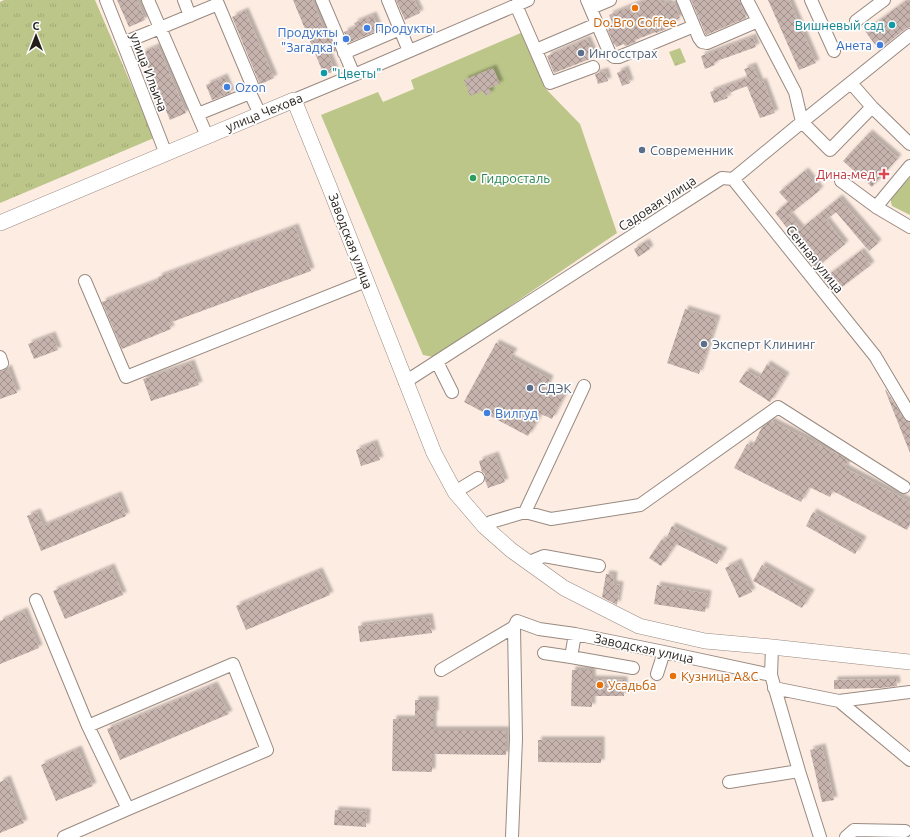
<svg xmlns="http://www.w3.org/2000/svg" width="910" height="837" font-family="Ubuntu,sans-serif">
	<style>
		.grass { fill: #bbc688 }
		.park { fill: url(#park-tufts) }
		.building { fill: url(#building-cross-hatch); filter: url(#shadow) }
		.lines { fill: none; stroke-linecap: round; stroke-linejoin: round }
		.minor-casing { stroke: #998a80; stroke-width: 14 }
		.major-casing { stroke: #998a80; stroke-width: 16 }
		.minor { stroke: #fff; stroke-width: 12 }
		.major { stroke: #fff; stroke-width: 15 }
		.food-dot { fill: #e8710a; stroke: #fdfdfd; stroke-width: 1.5 }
		.culture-dot { fill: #0f9aa8; stroke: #fdfdfd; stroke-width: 1.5 }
		.shop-dot { fill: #3f7fe0; stroke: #fdfdfd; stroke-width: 1.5 }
		.service-dot { fill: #5c6f8a; stroke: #fdfdfd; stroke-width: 1.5 }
		.health-dot { fill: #e0444e; stroke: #fdfdfd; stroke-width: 1.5 }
		.leisure-dot { fill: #2e9e5b; stroke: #fdfdfd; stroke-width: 1.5 }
		.labels { text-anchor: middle; stroke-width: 3.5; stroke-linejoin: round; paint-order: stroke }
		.food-label { font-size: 13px; fill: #c56008; stroke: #fdfdfd; text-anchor: start }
		.culture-label { font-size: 13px; fill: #0d838f; stroke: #fdfdfd; text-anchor: end }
		.shop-label { font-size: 13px; fill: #366cbe; stroke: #fdfdfd; text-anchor: start }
		.service-label { font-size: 13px; fill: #4e5e75; stroke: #fdfdfd; text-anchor: start }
		.street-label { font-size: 13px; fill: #241e1a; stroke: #fdfdfd }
		.health-label { font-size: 13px; fill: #be3a42; stroke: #fdfdfd; text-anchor: end }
		.leisure-label { font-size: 13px; fill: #27864d; stroke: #fdfdfd; text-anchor: start }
	</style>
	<defs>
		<pattern id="park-tufts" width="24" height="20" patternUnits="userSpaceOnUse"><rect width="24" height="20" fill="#bbc688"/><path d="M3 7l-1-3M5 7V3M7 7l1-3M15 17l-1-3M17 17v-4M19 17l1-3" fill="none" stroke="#a1aa75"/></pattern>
		<pattern id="building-cross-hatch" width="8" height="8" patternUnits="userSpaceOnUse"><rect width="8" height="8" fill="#c6b3ad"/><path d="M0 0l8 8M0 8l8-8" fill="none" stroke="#a1918c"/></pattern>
		<filter id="shadow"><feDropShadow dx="3.5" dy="-3.5" stdDeviation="1" flood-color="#0004"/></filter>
	</defs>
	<rect width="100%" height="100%" fill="#fdece2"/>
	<path class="grass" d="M523,32L545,88L580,124L617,233L450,347L433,357L423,355L321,115L378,92L383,102L414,89L411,80Z
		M910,177V215L892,206L891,202V195Z"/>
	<path class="park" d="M4,0H95L154,138L0,203V2Z
		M680,48L686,62L675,66L669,52Z"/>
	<path class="building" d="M117,0H137L145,20L129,27Z
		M293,0H312L327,38L330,37L336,51L328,54L335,71L324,75Z
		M396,0H414L420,13L405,20Z
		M646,0H660L662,4L668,2L669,5L674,3L680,18L675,20L676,23L668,26L669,28L656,33V32L635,40L636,42L625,46L624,44L616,47L615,44L614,45L608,30L609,29L608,26L613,24L609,15Z
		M691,0H739L746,18L706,35Z
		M768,0H789L816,63L799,70Z
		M907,0H910V27L905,29L879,50L865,31Z
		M245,11L274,78L259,85V82L232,17Z
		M373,15L379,30L348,43L344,32L356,27L354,23Z
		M753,37L756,47L714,62L715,65L705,69L701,56Z
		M587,39L595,57L554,73L547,56Z
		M158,46L186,113L170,120L142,53Z
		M753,66L760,83L763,81L775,113L760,118L747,86L726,94L728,98L714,103L710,92L748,78L744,69Z
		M493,68L500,84L489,88L491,93L485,96L483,91L470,96L464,80Z
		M625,69L630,83L622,86L617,73Z
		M605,71L608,81L598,84L595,74Z
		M224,77L231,93L212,100L206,85Z
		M869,133L898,158L872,187L843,161Z
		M805,171L820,190L789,215L801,229L839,198L878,243L869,251L836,212L826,220L845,244L815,269L804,255L807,252L775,213L788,202L779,192Z
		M295,227L311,271L169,323L171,329L122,349L102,302L159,280L158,277Z
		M646,242L650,249L638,257L634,249Z
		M861,251L871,265L834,293L823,279Z
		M685,309L717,319L699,374L667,363Z
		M52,335L58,350L34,359L28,344Z
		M496,343L514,352L510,358L550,379L547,386L564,396L552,419L541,414L528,436L464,402Z
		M191,363L199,385L151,401L143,379Z
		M767,364L786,376L770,402L739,382L746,371L759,378Z
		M8,368L17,393L0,399V371H3Z
		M885,390H886L904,419L906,421L910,422V453Z
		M771,421L847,459L848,461L845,468L910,502V524L907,530L833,491L830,497L809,487L801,502L734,468L747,444L752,447L762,427Z
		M374,443L380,460L361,466L356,450Z
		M495,455L505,482L488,488L485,480V474L482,472L479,461Z
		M118,495L126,516L41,551L27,516L37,512L43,526Z
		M813,512L863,540L855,554L806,526Z
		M672,526L724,551L717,564L676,544L661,566L649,558L662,539L665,541Z
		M738,562L752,592L739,598L725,568Z
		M762,565L811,593L802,608L753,581Z
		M111,567L123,595L65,619L53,591Z
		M319,571L330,595L246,630L236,606Z
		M606,574L614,575L613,584L620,585L617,605L602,597Z
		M657,585L708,594L705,612L654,604Z
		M24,611L39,648L0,664V621Z
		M429,617L432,633L360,642L358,626Z
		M572,670H592V679L624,680V696H592V707L571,706Z
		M896,679L897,686L881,688L834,689V680Z
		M214,685L229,714L120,760L107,729Z
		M415,700H435V714H433V730H506V755L432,754V772L392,771L393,719H415Z
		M538,740H601V763L538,762Z
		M822,747L834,800L822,802L810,750Z
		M78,749L93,786L56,801L41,765Z
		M7,779L24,823L0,833V782Z
		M335,810L367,812L366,827L334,825Z"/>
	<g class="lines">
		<defs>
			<path id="minor" d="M106,0L123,43L166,154
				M148,0L207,136
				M184,0L190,16
				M322,0L354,75
				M388,0L409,51
				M587,0L610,54L614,57H619L694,26
				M683,0L699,38L702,42L707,43L758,21
				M747,0L795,92L802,122L830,150L872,107
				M811,0L834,51
				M516,5L550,83L593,67
				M591,8L610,0
				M856,21L884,0
				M123,43L160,28L218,4L252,85L250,93L260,114
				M536,50L597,24
				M344,53L400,29
				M851,83L872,107L910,144
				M294,100L354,75L528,0
				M198,114L250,93
				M733,179L875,356L910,415
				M841,181L876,207L910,166
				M876,207L910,227
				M85,281L126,377L366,281
				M0,357L2,363L0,364
				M437,362L452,392
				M405,382L722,178L733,179L802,122L910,35
				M455,492L478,478
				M525,512L584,386
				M485,527L491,522L525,512L551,519L640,505L778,407L904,487
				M529,562L544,556L599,566
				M36,600L88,726L128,809L64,837
				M772,647L771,675L799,771L820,837
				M544,653L571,657L575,634
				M571,657L633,668
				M441,670L514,627L517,621L539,629L575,634L664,652L771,675
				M657,674L664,652
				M774,688L839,701L910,692
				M839,701L910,760
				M88,726L233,664L267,750L128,809
				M729,782L799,771
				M512,837L516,739L514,627
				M846,837L854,830L905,831"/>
			<path id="major" d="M0,223L294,100L329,186L434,453L455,492L485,527L511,550L564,588L639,626L705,641L772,647L910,662"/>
		</defs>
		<use href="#minor" class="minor-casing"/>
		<use href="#major" class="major-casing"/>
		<use href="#minor" class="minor"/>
		<use href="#major" class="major"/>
	</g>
	<g class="food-dot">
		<circle cx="635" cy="8" r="4"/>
		<circle cx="673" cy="676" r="4"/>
		<circle cx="600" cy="685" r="4"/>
	</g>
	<g class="culture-dot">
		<circle cx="892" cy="25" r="4"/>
		<circle cx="324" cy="73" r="4"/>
	</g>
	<g class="shop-dot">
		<circle cx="367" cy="28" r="4"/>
		<circle cx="346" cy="39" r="4"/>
		<circle cx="880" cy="45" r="4"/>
		<circle cx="227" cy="87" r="4"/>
		<circle cx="487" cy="413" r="4"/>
	</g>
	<g class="service-dot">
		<circle cx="581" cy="53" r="4"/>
		<circle cx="642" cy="150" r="4"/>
		<circle cx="704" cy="344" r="4"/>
		<circle cx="530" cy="388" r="4"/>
	</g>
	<path class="health-dot" d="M882 168h4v4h4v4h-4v4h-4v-4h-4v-4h4z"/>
	<circle class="leisure-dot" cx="473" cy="178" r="4"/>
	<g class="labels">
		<g class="food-label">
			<text x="635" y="27" text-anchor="middle">Do.Bro Coffee</text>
			<text x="681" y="681">Кузница А&amp;С</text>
			<text x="608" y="690">Усадьба</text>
		</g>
		<g class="culture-label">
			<text x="884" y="30">Вишневый сад</text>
			<text x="332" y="78" text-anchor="start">"Цветы"</text>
		</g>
		<g class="shop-label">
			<text x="375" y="33">Продукты</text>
			<text x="338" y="37" text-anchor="end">Продукты<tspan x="338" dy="15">"Загадка"</tspan></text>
			<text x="872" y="50" text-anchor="end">Анета</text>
			<text x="235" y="92">Ozon</text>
			<text x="495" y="418">Вилгуд</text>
		</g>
		<g class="service-label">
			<text x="589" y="58">Ингосстрах</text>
			<text x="650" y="155">Современник</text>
			<text x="712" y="349">Эксперт Клининг</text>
			<text x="538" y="393">СДЭК</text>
		</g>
		<g class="street-label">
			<text transform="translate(149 72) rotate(69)" y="5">улица Ильича</text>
			<text transform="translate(264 112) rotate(-22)" y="5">улица Чехова</text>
			<text transform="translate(657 203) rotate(-33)" y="5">Садовая улица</text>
			<text transform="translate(351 241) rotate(69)" y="5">Заводская улица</text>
			<text transform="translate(815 259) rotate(51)" y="5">Сенная улица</text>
			<text transform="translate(644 648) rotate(12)" y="5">Заводская улица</text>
		</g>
		<g class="health-label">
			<text x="875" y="179">Дина-мед</text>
		</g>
		<g class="leisure-label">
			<text x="481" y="183">Гидросталь</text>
		</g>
	</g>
	<g transform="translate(36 36)" stroke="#fdfdfd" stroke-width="3" paint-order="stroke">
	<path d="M0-3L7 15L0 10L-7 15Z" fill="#241e1a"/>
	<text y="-6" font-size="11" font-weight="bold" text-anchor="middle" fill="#241e1a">С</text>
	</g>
</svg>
